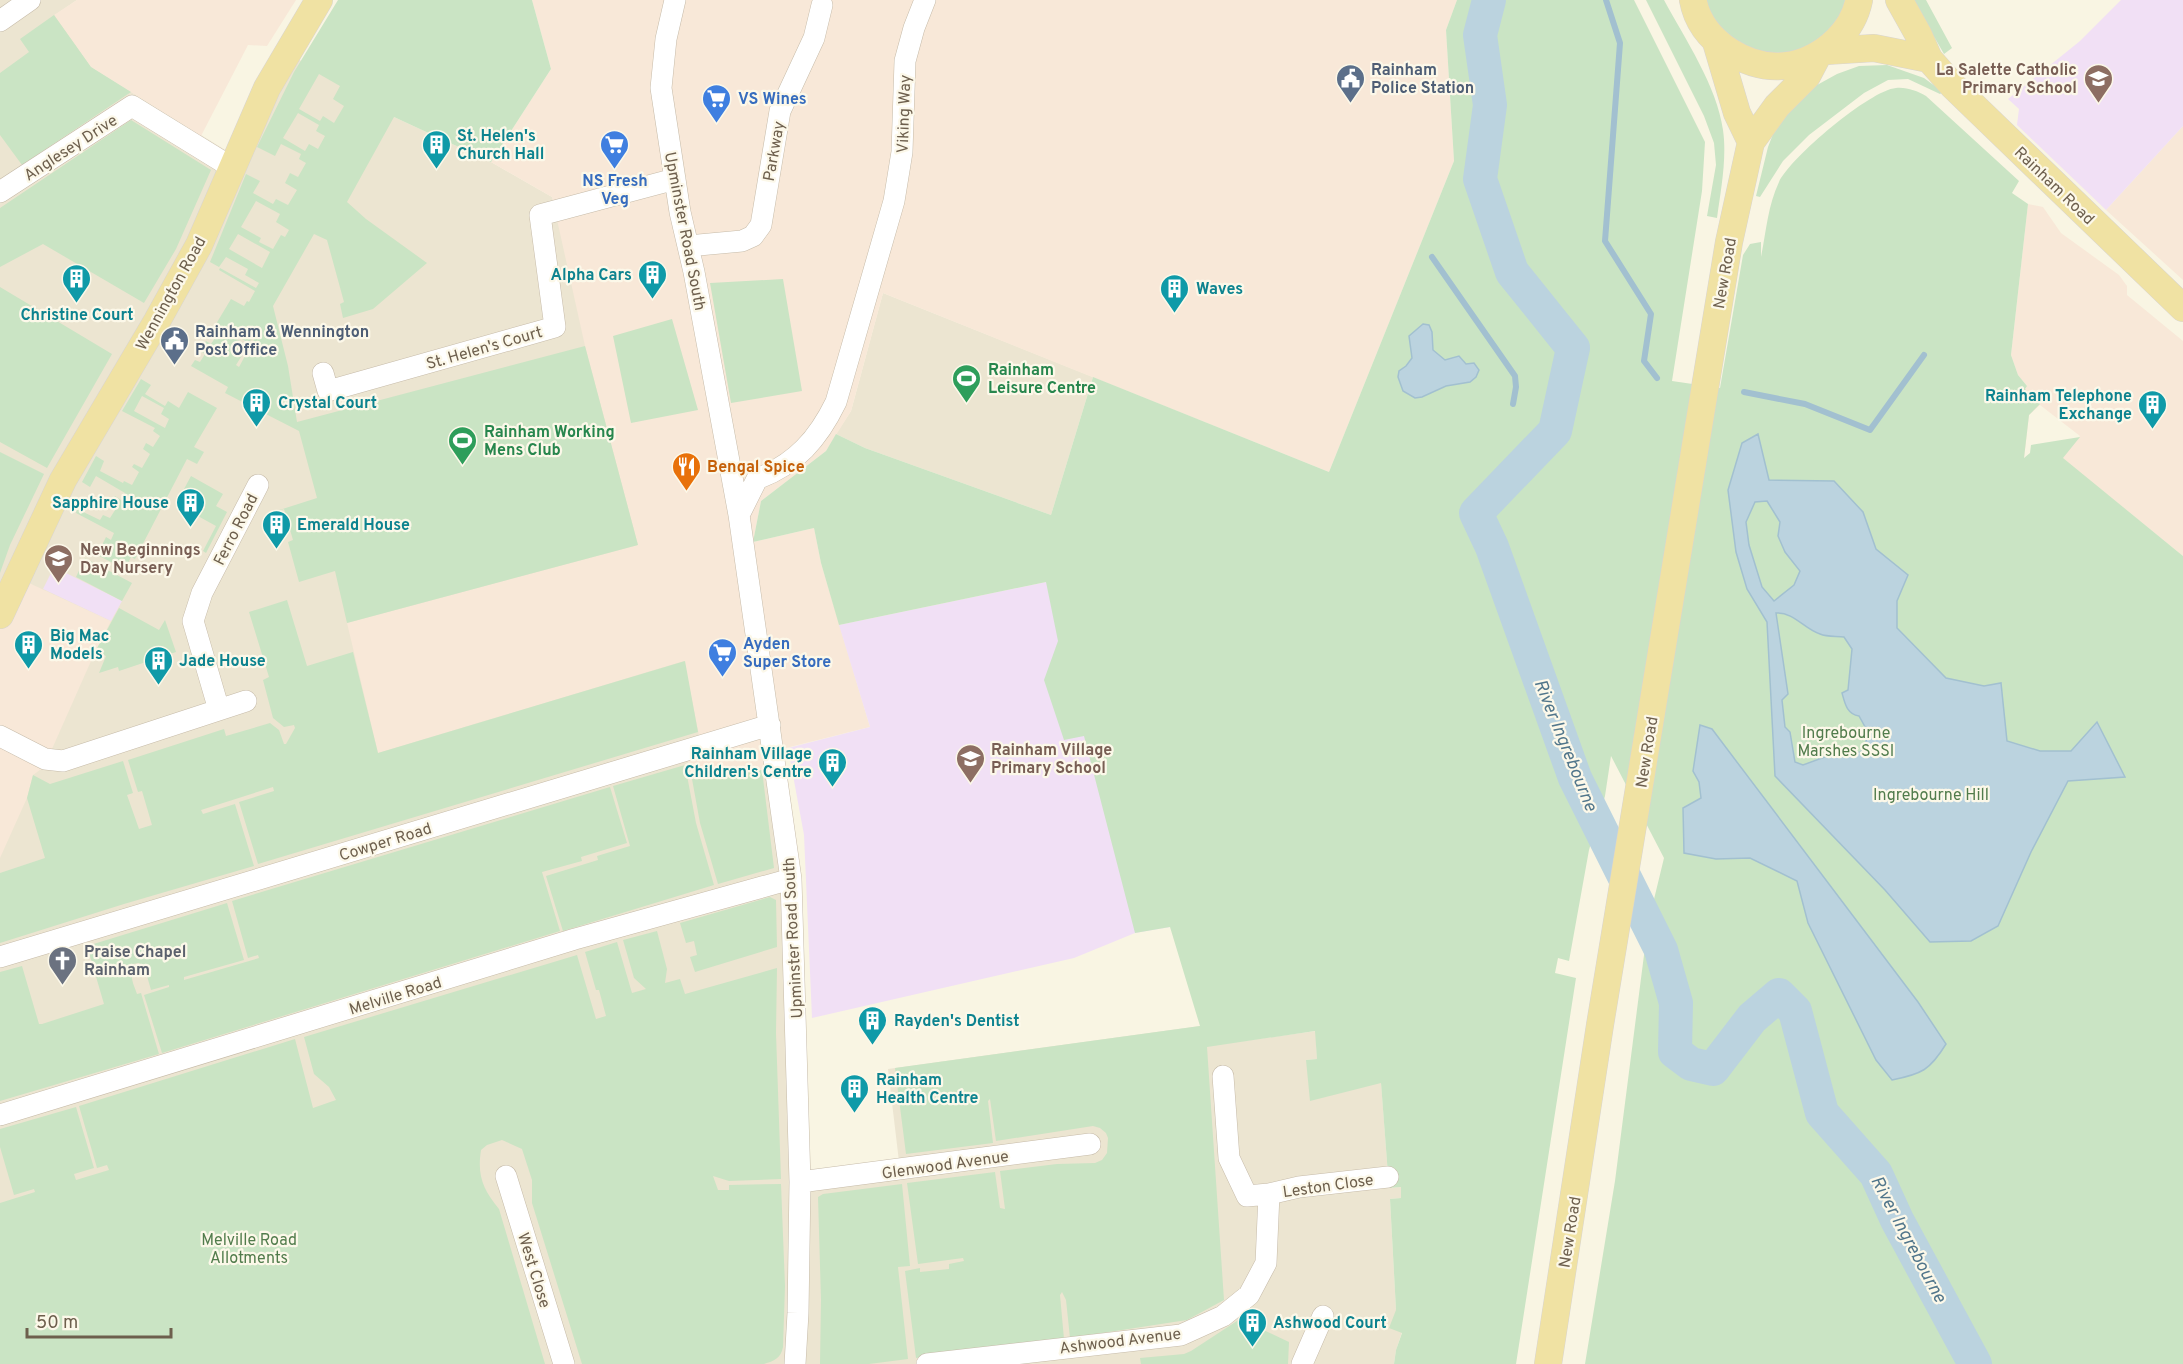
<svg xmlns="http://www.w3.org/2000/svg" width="2183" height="1364" font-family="Overpass,sans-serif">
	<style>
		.residential { fill: #ece5d1 }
		.commercial { fill: #f8e8d8 }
		.education { fill: #f1e0f5 }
		.green { fill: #cae4c4; fill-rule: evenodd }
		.water { fill: #bbd3df; stroke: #a2c0d0; stroke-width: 1.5; fill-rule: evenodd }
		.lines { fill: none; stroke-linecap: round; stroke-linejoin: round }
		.stream { stroke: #a2c0d0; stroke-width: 6 }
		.river { stroke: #bbd3df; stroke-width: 34 }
		.minor-casing { stroke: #c6bba9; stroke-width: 22 }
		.major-casing { stroke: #d9d5d1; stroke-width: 28 }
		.minor { stroke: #fff; stroke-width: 21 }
		.major { stroke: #f0e2a3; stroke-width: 27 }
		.labels { text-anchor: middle; stroke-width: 4.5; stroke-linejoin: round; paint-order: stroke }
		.service-label { font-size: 16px; font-weight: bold; fill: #4e5e75; stroke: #fcf8e9; text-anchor: start }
		.education-label { font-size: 16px; font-weight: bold; fill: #785e54; stroke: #fcf8e9; text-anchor: start }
		.shop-label { font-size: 16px; font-weight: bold; fill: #366cbe; stroke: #fcf8e9; text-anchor: start }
		.street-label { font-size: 16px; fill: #6d5f4d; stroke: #fcf8e9 }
		.culture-label { font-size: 16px; font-weight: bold; fill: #0d838f; stroke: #fcf8e9; text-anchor: start }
		.leisure-label { font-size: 16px; font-weight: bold; fill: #27864d; stroke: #fcf8e9; text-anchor: start }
		.food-label { font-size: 16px; font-weight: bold; fill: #c56008; stroke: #fcf8e9; text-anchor: start }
		.park-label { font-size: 16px; fill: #517c4c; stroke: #fcf8e9 }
		.worship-label { font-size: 16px; font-weight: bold; fill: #5b616d; stroke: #fcf8e9; text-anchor: start }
		.water-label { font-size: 18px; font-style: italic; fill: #51768b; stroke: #fcf8e9 }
	</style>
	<rect width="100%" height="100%" fill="#f9f5e3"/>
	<path class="residential" d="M0,0H77L55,15L91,67L235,156L288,53L394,117L491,162L552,197L784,818L800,1182L900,1170L888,1069L1200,1026L1207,1046L1316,1031L1317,1059L1306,1060L1381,1082L1389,1188L1401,1187V1198L1390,1199L1396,1310L1402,1332L1396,1350L1394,1364H0Z
		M883,293L1093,377L1051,515L865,448L836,434L851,411Z"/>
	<path class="commercial" d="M77,0H296L267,46L248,45L201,136L91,67L54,15Z
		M532,0H1457L1446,30L1454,161L1329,472L883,293L851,411L826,451L761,501L753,542L814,528L821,563L870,727L774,751L777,768L692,779L685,750L701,745L684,661L378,753L347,623L638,545L585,346L552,197L491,162L551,69Z
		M2183,126V280L2106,210Z
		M2028,204L2043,207L2061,233L2119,275L2127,286V295L2183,341V556L2062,458L2080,436L2040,405L2029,415L2024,459L1941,413L2027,386L2018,375L2011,355Z
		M16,577L111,621L95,652L44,767L33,775L27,798L0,858V615Z"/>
	<path class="education" d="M2121,0H2183V126L2106,210L2017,125L2019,109L2008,99L2080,41Z
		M54,567L122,601L111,621L43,589Z
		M1109,569L1170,927L1135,933L1074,958L812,1018L804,835L788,748L870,727L839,625Z"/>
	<path class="green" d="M338,0H532L551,69L491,162L394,117L347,202L366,219L427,263L373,309L343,318L340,304L344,302L327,240L314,234L273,306L288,366L297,422L585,346L638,545L347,623L335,571L299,582L288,542L293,540L284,509L270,513L317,498L299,431L227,394L225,393L228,387L191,366L195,360L200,362L205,354L200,351L206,341L211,344L217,335L211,331L214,326L248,346L236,365L239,367L257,334L255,333L249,343L216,324L231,299L244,306L247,301L249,302L255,291L219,270L220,268L256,288L259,283L245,275L248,269L226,257L219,267L210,262L246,174L260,181L253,193L273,204L276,199L288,205L297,190L285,183L290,173L298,177L306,163L299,159L301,154L281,144L275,156L257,147L294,72ZM319,74L340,86L333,99L344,106L334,123L323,116L320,121L299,109ZM298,113L319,125L316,131L325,136L318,149L309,144L305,151L283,138ZM256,201L280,214L276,222L289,230L285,237L281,235L273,249L259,242L261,238L241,227ZM238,234L270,252L262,268L229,249Z
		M1457,0H1634L1705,142L1702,191L1672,381L1720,388L1743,255L1750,244L1761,242V257C1766,232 1768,205 1779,182C1790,158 1870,90 1896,88C1907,87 1917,91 1926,96L2019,181L2012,193L2028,204L2011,355L2018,375L2027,386L2025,389L2040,404L2029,415L2024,458L2030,453L2031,445L2080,437L2063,458L2183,556V1364H1585L1615,1181L1648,924L1664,858L1611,756L1605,796L1589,850L1569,961L1558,958L1555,973L1576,978L1516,1364H1394L1396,1350L1402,1333L1389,1328L1396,1310L1390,1199L1401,1198V1187L1389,1188L1381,1083L1310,1101L1306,1060L1317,1059L1315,1031L1207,1047L1224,1300L1187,1320L1070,1338L1066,1300L1062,1292L1060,1295L1064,1339L916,1358L905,1271L920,1268V1272L949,1269V1264L964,1261L963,1258L918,1264L907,1183L995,1172L1000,1208L1005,1209L1000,1171L1057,1164L1095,1163L1102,1160L1107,1153L1108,1138L1106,1133L1100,1128L1093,1126L996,1141L990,1099L988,1101L993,1143L906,1154L895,1068L1200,1026L1170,927L1135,933L1084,736L1064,740L1044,680L1058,641L1046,582L839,625L821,563L814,528L753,542L761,501L826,451L836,434L865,448L1051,515L1093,377L1329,472L1454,161L1446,30Z
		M1646,0H1664C1685,39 1717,86 1723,130C1727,158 1721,189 1717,218L1707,216L1716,165L1714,143L1704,116Z
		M1705,0H1846C1829,51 1779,66 1734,41C1719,33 1711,15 1705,0Z
		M1913,0H1926L1952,48L1944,54Z
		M54,15L91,67L131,92L22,165L0,135V73L29,52L20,39Z
		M1887,65L1924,78L1943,92L1940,94L1908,79L1888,80L1864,93L1809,135L1783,161L1760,197L1756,196L1768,147L1775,129L1799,95L1837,74L1859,66Z
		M131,120L211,170L176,249L144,303L43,244L0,267V208Z
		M783,279L802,391L731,403L710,283Z
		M0,287L112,354L47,468L0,442Z
		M672,319L698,410L631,423L613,336Z
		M141,379L151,385L145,394L165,406L168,401L179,408L188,392L217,408L194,447L204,452L197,464L187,459L135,559L131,557L125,569L97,555L106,537L111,540L114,533L76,513L77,509L100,520L103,515L110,518L117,507L111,503L115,496L121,500L125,493L96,476L90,487L82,482L96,456L104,461L100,471L123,483L124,481L132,485L139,472L132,467L134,464L142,468L150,454L143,449L146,443L153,447L160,436L153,431L155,428L122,411ZM142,396L164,408L161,414L169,419L165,428L134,411Z
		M0,452L44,474L10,545L0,573Z
		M191,476L223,494L216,506L227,512L206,553L203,551L216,526L176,504Z
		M85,558L132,583L122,601L76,577Z
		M287,600L307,666L353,652L378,753L685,661L698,732L258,864L239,802L274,791L273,787L201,810L203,814L235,804L254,866L124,904L0,943V873L45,858L27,798L33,775L50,784L123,761L133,793L127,795L139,829L152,825L142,791L138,792L128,760L224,729L226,736L270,723L279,730L284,744H286L295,728L294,725L284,727L273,718L263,680L269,677L249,612Z
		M119,608L159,630L165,620L176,652L119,671L118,667L99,673L106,656L95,652Z
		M685,765L696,823L714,885L563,931L546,876L598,860L597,856L630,846L613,786Z
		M762,770L774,868L718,884L700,823L692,779Z
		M610,787L627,843L581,857L582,861L542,872L560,931L162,1053L144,995L169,987V985L151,990L145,969L139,963L133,964C129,975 133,983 137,994L141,993L159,1054L0,1101V972L22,966L39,1024H42L104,1004L87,946L227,903L244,960L184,977V980L259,958L258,955L248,958L232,901Z
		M770,897L776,900L777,947L695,972L690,957L697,955L694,941L686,943L680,923Z
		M657,931L667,969L665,983L680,979L685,994L777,968L776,1033L781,1179L729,1181L713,1176L718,1190H729V1185L781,1184L785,1286L783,1347C781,1358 774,1361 764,1364H582L532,1203V1180L522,1149L502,1140L487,1145L481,1150C477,1176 483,1189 499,1209L545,1364H0V1203L35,1192L34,1189L14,1195L0,1147V1129L76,1107L94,1168L74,1174L76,1180L109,1170L107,1165L97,1168L79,1106L295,1039L313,1108L336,1100L329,1087L314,1074L304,1037L577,955L596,1019L606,1016L599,990H596L585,952L617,942L632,993L646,989L634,978L623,940Z
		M902,1184L910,1266L898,1267L908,1359L869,1364H820L821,1300L818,1197L823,1194Z
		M1240,1319L1289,1342L1288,1364H1141L1140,1358L1184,1354L1191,1351Z"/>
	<path class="water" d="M1423,324L1429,325L1432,332L1433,350L1445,360L1459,356L1466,364L1474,363L1479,370L1476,377L1470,382L1446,386L1422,397L1415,398L1403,391L1398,377L1399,371L1406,366L1412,358L1409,336Z
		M1758,434L1769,480L1834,481L1863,512L1876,549L1908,575L1897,601V628L1946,678L1984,686L2001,683L2007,741L2040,751H2071L2097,722L2125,777L2068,781L2031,852L1998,926L1971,941L1930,942L1885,890L1775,776L1767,622L1747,589L1736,552L1728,490L1742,443ZM1767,501L1780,522L1778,536L1785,552L1800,571L1794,585L1774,601L1762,587L1749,545L1746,522L1755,502ZM1776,613C1794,612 1804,629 1820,634C1827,637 1836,636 1844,637L1852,649L1848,690L1842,693C1845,704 1847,714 1859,716L1869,734L1861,752L1830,755L1803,765L1795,762L1790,732L1785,727L1782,700L1788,694Z
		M1700,725L1712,729L1918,1002L1946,1044C1930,1070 1922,1074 1892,1080L1876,1060L1808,923L1797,881L1750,858L1716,859L1684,853L1683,808L1701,798L1699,782L1693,771Z"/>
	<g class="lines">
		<path class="stream" d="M1606,0L1620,43L1605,241L1651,314L1644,361L1657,378
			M1432,257L1515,376L1516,387L1513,404
			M1744,392L1805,404L1870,430L1924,355"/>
		<path class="river" d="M1489,0L1480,35L1490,105L1480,179L1512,272L1573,348L1555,431L1476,513L1492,547L1575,778L1661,950L1676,1003L1675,1052L1691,1064L1713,1069L1752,1018L1779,995L1795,1011L1822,1113L1876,1174L1897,1220L1975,1364"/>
		<defs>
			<path id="minor" d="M675,0L666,39L661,88L680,212L694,272L739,515L791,879L800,1182L798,1313L795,1364
				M0,21L30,0
				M0,192L132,106L231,167
				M688,246L742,241L753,236L761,225L780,111L814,38L822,5
				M323,373L328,391L555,327L540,215L675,179
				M739,515L757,479C796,464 818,439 836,402L894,201L902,152L905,61L914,28L925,0
				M219,710L193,621L202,593L258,485
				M0,736L45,759L63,761L246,701
				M0,957L770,725
				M1223,1076L1229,1158L1247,1196L1269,1194
				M0,1115L575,939L791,879
				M506,1176L564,1364
				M800,1182L1090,1144
				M927,1364L1181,1335L1223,1316L1249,1295L1266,1263L1269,1194L1299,1187L1388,1177
				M1302,1364L1323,1316"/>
			<path id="major" d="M1693,0C1697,22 1711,39 1729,51C1766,75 1806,70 1837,40C1848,29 1856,15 1859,0
				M1899,0L1918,34L1929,59L1953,86L2183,308
				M1716,42L1737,113L1751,142
				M1826,51L1874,48L1929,59
				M0,615L63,480L157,321L199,245L267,88L319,0
				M1548,1364L1600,1025L1729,242L1751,142L1777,106L1807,76L1817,57"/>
		</defs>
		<use href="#minor" class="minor-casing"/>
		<use href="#major" class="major-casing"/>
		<use href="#minor" class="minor"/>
		<use href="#major" class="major"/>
	</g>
	<defs>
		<symbol id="civic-pin" viewBox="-11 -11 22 30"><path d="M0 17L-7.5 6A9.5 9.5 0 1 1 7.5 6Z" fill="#5c6f8a" stroke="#fcf8e9"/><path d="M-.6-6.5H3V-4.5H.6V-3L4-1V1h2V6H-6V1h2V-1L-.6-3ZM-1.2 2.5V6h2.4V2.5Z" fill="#fff"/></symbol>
		<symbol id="school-pin" viewBox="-11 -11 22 30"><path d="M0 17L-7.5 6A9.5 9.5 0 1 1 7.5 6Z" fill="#8d6e63" stroke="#fcf8e9"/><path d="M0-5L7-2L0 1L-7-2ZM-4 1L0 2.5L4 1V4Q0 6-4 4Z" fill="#fff"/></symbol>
		<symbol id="supermarket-pin" viewBox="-11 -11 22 30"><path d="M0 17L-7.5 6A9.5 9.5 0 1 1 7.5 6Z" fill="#3f7fe0" stroke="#fcf8e9"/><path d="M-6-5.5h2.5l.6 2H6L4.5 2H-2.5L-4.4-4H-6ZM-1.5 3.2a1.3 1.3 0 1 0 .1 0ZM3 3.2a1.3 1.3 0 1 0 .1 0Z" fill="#fff"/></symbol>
		<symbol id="building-pin" viewBox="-11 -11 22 30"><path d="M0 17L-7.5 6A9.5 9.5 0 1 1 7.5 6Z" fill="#0f9aa8" stroke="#fcf8e9"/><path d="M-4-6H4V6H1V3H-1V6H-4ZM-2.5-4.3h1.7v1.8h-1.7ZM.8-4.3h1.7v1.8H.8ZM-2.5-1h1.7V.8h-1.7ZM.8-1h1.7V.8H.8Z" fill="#fff"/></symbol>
		<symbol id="stadium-pin" viewBox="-11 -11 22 30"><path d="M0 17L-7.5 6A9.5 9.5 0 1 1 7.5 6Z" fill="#2e9e5b" stroke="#fcf8e9"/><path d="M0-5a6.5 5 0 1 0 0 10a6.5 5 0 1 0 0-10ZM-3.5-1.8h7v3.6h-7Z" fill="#fff"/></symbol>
		<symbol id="restaurant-pin" viewBox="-11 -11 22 30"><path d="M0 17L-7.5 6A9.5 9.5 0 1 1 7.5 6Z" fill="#e8710a" stroke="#fcf8e9"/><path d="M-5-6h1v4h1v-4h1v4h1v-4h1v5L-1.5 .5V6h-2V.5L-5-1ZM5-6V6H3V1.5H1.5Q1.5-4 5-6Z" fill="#fff"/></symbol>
		<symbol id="church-pin" viewBox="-11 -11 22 30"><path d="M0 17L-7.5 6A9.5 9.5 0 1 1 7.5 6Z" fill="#6b7280" stroke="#fcf8e9"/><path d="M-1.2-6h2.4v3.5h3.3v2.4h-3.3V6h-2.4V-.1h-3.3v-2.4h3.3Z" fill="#fff"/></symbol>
	</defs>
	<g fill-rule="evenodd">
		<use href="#civic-pin" x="1334" y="62" width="33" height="45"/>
		<use href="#school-pin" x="2082" y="62" width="33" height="45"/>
		<use href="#supermarket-pin" x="700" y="82" width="33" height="45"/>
		<use href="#building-pin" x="420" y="128" width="33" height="45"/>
		<use href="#supermarket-pin" x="598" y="128" width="33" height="45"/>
		<use href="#building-pin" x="636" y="258" width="33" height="45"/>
		<use href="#building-pin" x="60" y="262" width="33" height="45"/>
		<use href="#building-pin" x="1158" y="272" width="33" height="45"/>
		<use href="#civic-pin" x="158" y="324" width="33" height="45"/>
		<use href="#stadium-pin" x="950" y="362" width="33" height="45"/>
		<use href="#building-pin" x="240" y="386" width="33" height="45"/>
		<use href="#building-pin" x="2136" y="388" width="33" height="45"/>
		<use href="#stadium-pin" x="446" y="424" width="33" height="45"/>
		<use href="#restaurant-pin" x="670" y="450" width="33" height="45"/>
		<use href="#building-pin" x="174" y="486" width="33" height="45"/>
		<use href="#building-pin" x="260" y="508" width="33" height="45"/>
		<use href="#school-pin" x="42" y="542" width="33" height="45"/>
		<use href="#building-pin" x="12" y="628" width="33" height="45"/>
		<use href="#supermarket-pin" x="706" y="636" width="33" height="45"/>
		<use href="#building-pin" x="142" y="644" width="33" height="45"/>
		<use href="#school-pin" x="954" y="742" width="33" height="45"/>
		<use href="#building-pin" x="816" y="746" width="33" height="45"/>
		<use href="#church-pin" x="46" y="944" width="33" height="45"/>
		<use href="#building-pin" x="856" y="1004" width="33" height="45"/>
		<use href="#building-pin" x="838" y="1072" width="33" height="45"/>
		<use href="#building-pin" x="1236" y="1306" width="33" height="45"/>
	</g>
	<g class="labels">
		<g class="service-label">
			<text x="1371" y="75">Rainham<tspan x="1371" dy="18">Police Station</tspan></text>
			<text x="195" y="337">Rainham &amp; Wennington<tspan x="195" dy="18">Post Office</tspan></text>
		</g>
		<g class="education-label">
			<text x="2077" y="75" text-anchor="end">La Salette Catholic<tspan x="2077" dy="18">Primary School</tspan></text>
			<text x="80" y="555">New Beginnings<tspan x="80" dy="18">Day Nursery</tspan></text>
			<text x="991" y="755">Rainham Village<tspan x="991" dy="18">Primary School</tspan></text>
		</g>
		<g class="shop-label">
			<text x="738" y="104">VS Wines</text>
			<text x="615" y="186" text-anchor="middle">NS Fresh<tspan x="615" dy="18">Veg</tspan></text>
			<text x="743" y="649">Ayden<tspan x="743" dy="18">Super Store</tspan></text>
		</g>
		<g class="street-label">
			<text transform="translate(903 114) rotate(-88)" y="6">Viking Way</text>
			<text transform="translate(70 147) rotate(-33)" y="6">Anglesey Drive</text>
			<text transform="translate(773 151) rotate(-80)" y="6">Parkway</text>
			<text transform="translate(2055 185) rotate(44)" y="6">Rainham Road</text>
			<text transform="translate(686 231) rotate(79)" y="6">Upminster Road South</text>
			<text transform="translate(1724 273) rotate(-80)" y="6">New Road</text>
			<text transform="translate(170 293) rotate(-61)" y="6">Wennington Road</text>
			<text transform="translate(484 347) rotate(-16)" y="6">St. Helen's Court</text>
			<text transform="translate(235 529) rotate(-63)" y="6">Ferro Road</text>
			<text transform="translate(1646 752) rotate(-81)" y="6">New Road</text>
			<text transform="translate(385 841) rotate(-17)" y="6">Cowper Road</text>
			<text transform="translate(792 938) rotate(-93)" y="6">Upminster Road South</text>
			<text transform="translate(395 995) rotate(-17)" y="6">Melville Road</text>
			<text transform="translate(945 1164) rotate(-8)" y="6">Glenwood Avenue</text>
			<text transform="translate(1328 1185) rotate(-8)" y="6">Leston Close</text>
			<text transform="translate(1569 1232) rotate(-81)" y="6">New Road</text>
			<text transform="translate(535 1270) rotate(73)" y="6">West Close</text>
			<text transform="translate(1120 1340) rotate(-7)" y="6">Ashwood Avenue</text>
		</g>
		<g class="culture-label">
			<text x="457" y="141">St. Helen's<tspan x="457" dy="18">Church Hall</tspan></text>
			<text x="632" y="280" text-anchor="end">Alpha Cars</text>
			<text x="1196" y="294">Waves</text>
			<text x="77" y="320" text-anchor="middle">Christine Court</text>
			<text x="2132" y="401" text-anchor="end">Rainham Telephone<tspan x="2132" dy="18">Exchange</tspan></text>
			<text x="278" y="408">Crystal Court</text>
			<text x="169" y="508" text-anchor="end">Sapphire House</text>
			<text x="297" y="530">Emerald House</text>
			<text x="50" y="641">Big Mac<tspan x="50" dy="18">Models</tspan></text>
			<text x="179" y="666">Jade House</text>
			<text x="812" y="759" text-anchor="end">Rainham Village<tspan x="812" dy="18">Children's Centre</tspan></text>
			<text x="894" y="1026">Rayden's Dentist</text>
			<text x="876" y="1085">Rainham<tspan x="876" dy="18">Health Centre</tspan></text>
			<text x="1273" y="1328">Ashwood Court</text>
		</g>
		<g class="leisure-label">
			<text x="988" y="375">Rainham<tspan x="988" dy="18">Leisure Centre</tspan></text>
			<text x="484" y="437">Rainham Working<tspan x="484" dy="18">Mens Club</tspan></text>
		</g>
		<g class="food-label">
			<text x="707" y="472">Bengal Spice</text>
		</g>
		<g class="park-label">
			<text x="1846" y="738">Ingrebourne<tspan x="1846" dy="18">Marshes SSSI</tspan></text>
			<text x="1931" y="800">Ingrebourne Hill</text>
			<text x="249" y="1245">Melville Road<tspan x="249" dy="18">Allotments</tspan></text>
		</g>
		<g class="worship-label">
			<text x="84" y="957">Praise Chapel<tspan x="84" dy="18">Rainham</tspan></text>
		</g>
		<g class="water-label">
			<text transform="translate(1566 745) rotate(68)" y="6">River Ingrebourne</text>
			<text transform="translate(1909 1239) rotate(62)" y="6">River Ingrebourne</text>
		</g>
	</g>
	<path d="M27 1328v9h144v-9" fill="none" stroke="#6d5f4d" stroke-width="3"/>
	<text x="36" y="1328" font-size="18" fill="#6d5f4d" stroke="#fcf8e9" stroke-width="4.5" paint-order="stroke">50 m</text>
</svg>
